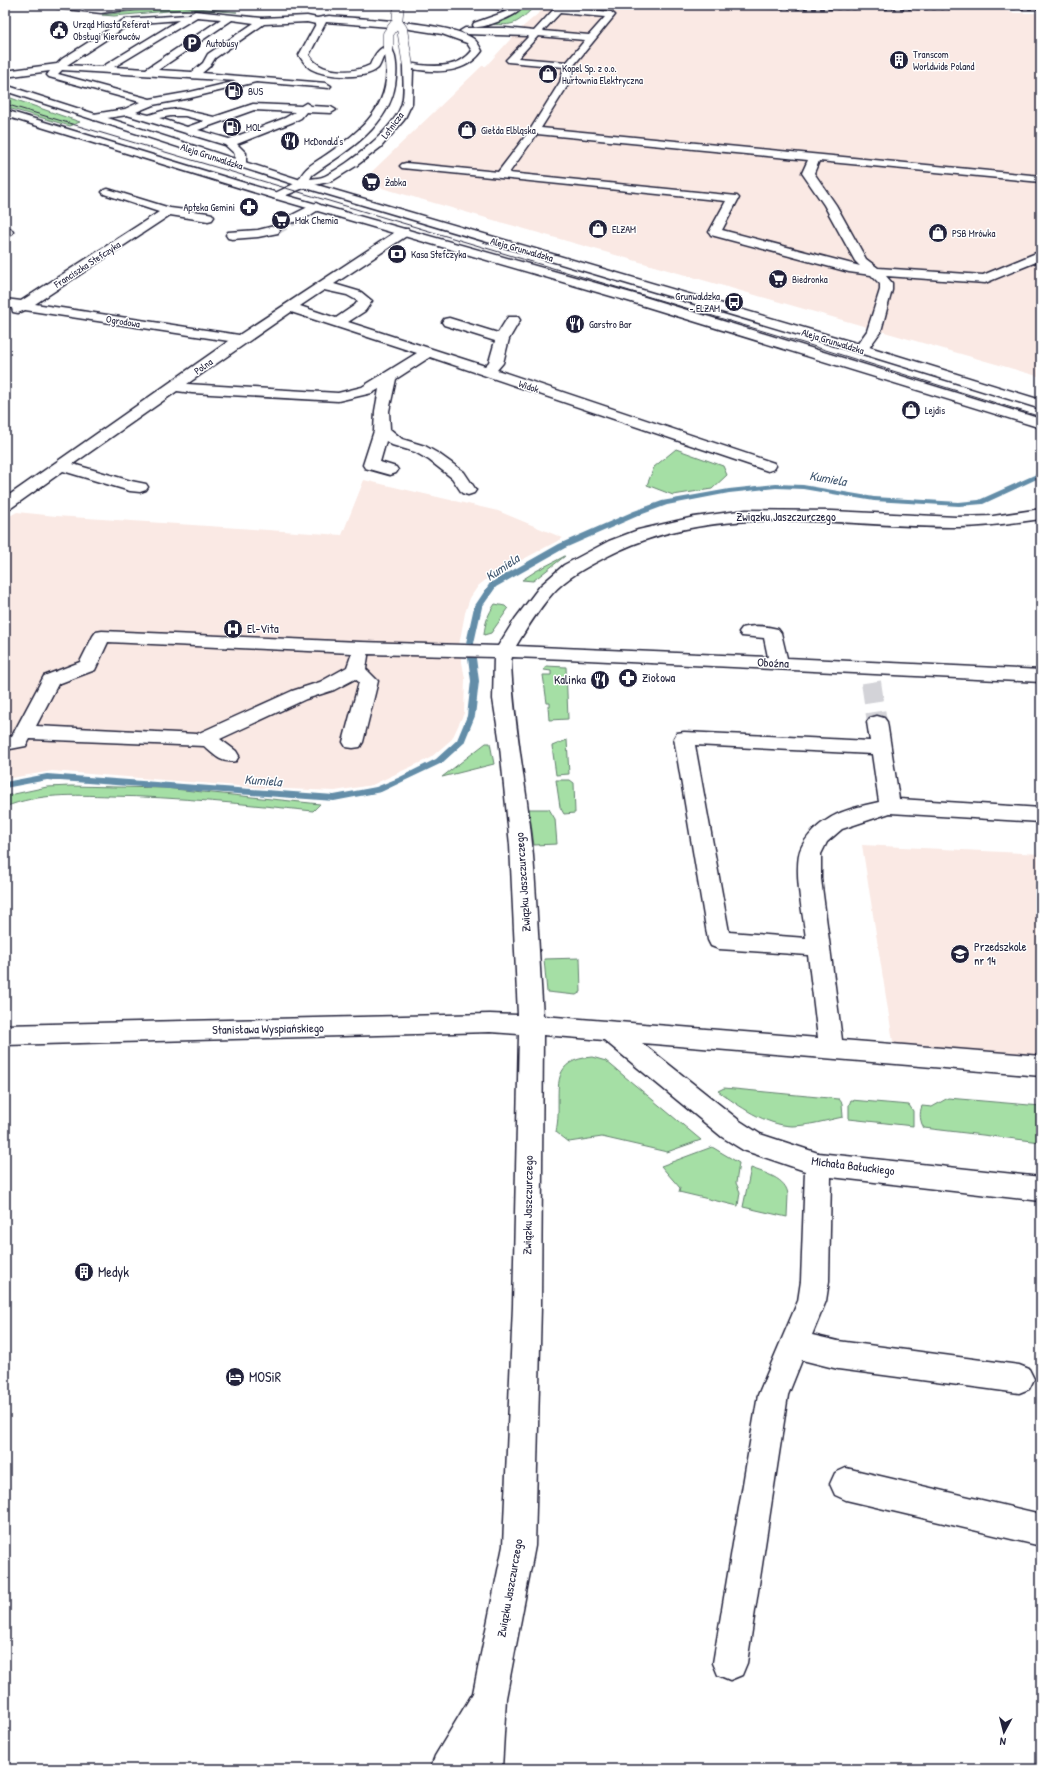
<svg xmlns="http://www.w3.org/2000/svg" width="1046" height="1774" font-family="'Patrick Hand',sans-serif">
	<style>
		.built { fill: #fae9e4 }
		.green { fill: #a5dfa5; stroke: #648070 }
		.lines { fill: none; stroke-linecap: round; stroke-linejoin: round }
		.stream { fill: #638da8; fill-rule: evenodd }
		.minor-tunnel-far1 { stroke: #d3d3d8; stroke-width: 12; stroke-dasharray: 12 6; stroke-linecap: butt }
		.minor-tunnel { stroke: #d3d3d8; stroke-width: 20; stroke-dasharray: 20 10; stroke-linecap: butt }
		.minor-casing { stroke: #22223b; stroke-width: 3 }
		.major-casing { stroke: #22223b; stroke-width: 3 }
		.minor { fill: #fff; fill-rule: evenodd }
		.major { fill: #fff; fill-rule: evenodd }
		.tram { stroke: #22223b; stroke-width: 1 }
		.rail-casing { stroke: #22223b; stroke-width: 2 }
		.rail { stroke: #fff; stroke-width: 1.5; stroke-dasharray: 4; stroke-linecap: butt }
		.minor-bridge-casing { stroke: #22223b; stroke-width: 11; stroke-linecap: butt }
		.minor-bridge { stroke: #fff; stroke-width: 10 }
		.labels { text-anchor: middle; stroke-width: 3; stroke-linejoin: round; paint-order: stroke }
		.far-poi-label { font-size: 10px; fill: #22223b; stroke: #fff; text-anchor: start }
		.far-street-label { font-size: 10px; fill: #22223b; stroke: #fff }
		.street-label { font-size: 12px; fill: #22223b; stroke: #fff }
		.poi-label { font-size: 12px; fill: #22223b; stroke: #fff; text-anchor: start }
		.water-label { font-size: 13px; font-style: italic; fill: #425871; stroke: #fff }
		.near-poi-label { font-size: 14px; fill: #22223b; stroke: #fff; text-anchor: start }
	</style>
	<rect width="100%" height="100%" fill="#fff"/>
	<filter id="ink" filterUnits="userSpaceOnUse"><feTurbulence type="fractalNoise" baseFrequency=".025" numOctaves="2"/><feDisplacementMap in="SourceGraphic" scale="8" xChannelSelector="R" yChannelSelector="G"/><feConvolveMatrix kernelMatrix="1 2 1 2 8 2 1 2 1" color-interpolation-filters="sRGB"/></filter>
	<g filter="url(#ink)">
		<path class="built" d="M534,5H993L1012,13H1041V377L361,182L482,66H486L519,30L546,7Z
			M364,480L498,511L563,538L488,578L478,586L470,598L465,613L459,645L465,679L464,713L452,739L430,758L372,785L335,791L265,788L52,771L5,779L6,518L17,512L56,516L342,535Z
			M862,845L1041,854V1066L895,1054Z"/>
		<path class="green" d="M547,5L632,7L604,9L546,6Z
			M178,6L237,12L189,9L114,16L102,15Z
			M518,7L532,9C516,24 514,26 491,24Z
			M5,96L80,122L70,126L5,107Z
			M676,449L723,466L727,475L712,489L673,495L647,485L654,467Z
			M565,556L533,581L522,580L536,571Z
			M495,604L505,606L508,609L491,633L484,635C485,623 488,614 495,604Z
			M546,666L566,667L568,719L549,720L548,706H550V703H547L543,675H551V671L544,670Z
			M567,740L569,774L556,775L552,746Z
			M486,743H490L494,764L442,777Z
			M556,780H570L574,783L575,813L564,814L560,807Z
			M71,786L164,788L320,804L313,811C245,804 178,797 110,796C74,795 39,793 5,807V796L47,787Z
			M529,809H549L555,819L557,844L534,845Z
			M580,958L581,992L576,995L547,992L544,959Z
			M592,1057L606,1061L701,1140L667,1152L602,1137L569,1142L556,1132C557,1126 558,1120 558,1114C559,1084 552,1060 592,1057Z
			M724,1088L839,1099L842,1103L843,1117C828,1120 807,1126 792,1126C765,1125 739,1106 718,1091Z
			M948,1098L1041,1106V1142L924,1128C920,1122 919,1113 922,1106L932,1107Z
			M851,1100L909,1105L913,1111V1126L849,1119V1105Z
			M712,1147L739,1163L736,1183L740,1192L738,1206L679,1192L680,1188L661,1166Z
			M751,1168C764,1173 787,1178 788,1195C788,1202 787,1210 787,1217L743,1207Z"/>
		<g class="lines">
			<path class="stream" d="M1041,472V477L983,504L959,506L874,501L803,489L776,488L729,493L667,505L640,515L565,548L496,587L482,607L474,643L479,681L475,716L464,743L442,763L381,792L334,801L47,780L5,788V782L47,774L334,795L376,787L398,778L436,759L457,740L467,716L471,681L466,643L474,607L490,583L559,544L634,511L662,501L729,489L776,484L803,485L874,497L959,502L979,500Z"/>
			<path class="minor-tunnel-far1" d="M274,230L294,219"/>
			<path class="minor-tunnel" d="M871,682L877,722"/>
			<defs>
				<path id="minor" d="M53,5H80L101,7L120,5H144L140,8L101,13L57,8Z
					M487,5H504L519,8L520,10C514,17 482,29 474,27L473,25L474,23L508,11L488,7Z
					M558,7L611,12L615,15L574,65L570,82L541,128L1041,176V182L819,161L814,173L836,205L866,259L878,268L983,275L1041,251V260L985,283L886,276L892,283V290L881,331L866,352H856L854,349L867,331L880,290V284L871,275L849,272L711,235L709,232L726,201L402,168L400,166L402,164L406,163L498,172L530,130L560,82L564,67L508,62L506,60L508,58L529,36L465,34L460,31L465,28H505L534,31L555,8ZM560,13L605,17L589,35L543,31ZM538,36L585,40L567,62L518,58ZM537,134L808,160L802,173L824,205L855,261L860,266L722,230L739,198L737,196L509,173Z
					M195,11L262,18L307,16L317,18L329,16C359,19 454,22 475,40C478,43 480,47 482,51C465,74 438,73 413,69L412,103L404,120L381,147L356,166L332,181L306,187L277,199L273,198L271,196L273,194L298,182C304,167 313,164 326,155C362,130 394,105 385,55C381,59 381,66 377,69C365,80 325,77 311,69C305,65 303,61 299,55L316,24L307,22L264,24L215,58L210,66L202,73L326,83L331,86L329,88L256,82L190,98L153,105L136,112L149,115L162,111L178,109L214,117L253,104L301,106L306,103L311,106L331,107L336,110L331,113L306,112L301,118L293,122L237,144L246,153V165L240,168L234,165L235,154L225,145L127,115L94,120L89,117L94,114L125,109L140,102L49,77L47,75L50,71L5,77V71L57,64L62,59L125,19L188,15ZM197,17L221,19L146,69L114,67ZM179,20L102,67L67,65L130,24ZM232,20L254,23L208,54L203,63L192,72L158,70ZM326,22L403,28L442,34L467,43L472,51C459,67 440,67 420,65C415,64 410,63 405,64L403,66C403,78 405,92 402,103C396,128 348,165 325,176C321,178 315,178 310,179L312,175C348,150 393,125 396,77C397,68 396,55 391,47C380,44 374,56 370,65C352,74 320,74 309,55ZM62,70L237,81L190,92L150,99L58,74ZM254,110L295,112L285,118L229,139L198,130ZM171,116H185L204,121L187,127L159,118Z
					M108,189L170,208L208,213L212,214L214,217L212,220L208,221L170,215L35,304L239,335L400,229H408L410,232L408,235L334,284L361,292L372,301L365,311L348,322L485,366L489,362L495,341L444,325L442,322L444,319L449,318L498,333L508,317H518L520,320L509,339L503,363L497,370L774,463L776,466L774,469L768,471L762,469L430,357L396,379L389,411L390,429L402,439L425,446L439,454L464,472L476,490L474,493L468,495L462,493L452,478L429,460L415,452L392,445L386,441L380,462L396,467L398,470L396,473L390,475L365,468L363,465L374,431L375,411L379,389L372,393L338,401L192,393L177,391L73,464L131,481L146,484L148,487L146,490L140,492L130,491L63,471L11,508L5,510V498L229,341L25,310L18,313L13,312L12,308L5,307V299L21,301L159,212L104,194L102,192L104,190ZM324,290L347,295L358,301L355,305L336,318L300,306ZM291,312L417,353L362,387L338,393L187,384Z
					M316,203L320,205L322,207L320,209C311,214 300,224 290,222L288,219L290,216Z
					M274,226L278,227L280,230L278,233L258,237L232,239L228,238L226,235L228,232L258,230Z
					M5,227L11,229L13,232L11,235H5Z
					M1041,509V519C1013,523 985,527 957,527C837,528 716,498 604,558C585,568 566,578 552,594C538,610 527,628 516,646L768,657L764,638L742,636L739,632L742,628C753,625 767,626 778,629L781,633L787,658L1041,670V682L567,659L512,657L511,661C513,722 526,783 532,844C537,901 539,959 543,1016L818,1038L808,955L719,949L711,946L708,940L674,738L677,733L684,732L870,741L867,722L870,718L877,716L884,718L887,722L899,799L1041,808V822L890,813L842,829L827,842L821,854V879L842,1040L1041,1056V1076L642,1043L740,1121L760,1134L818,1153L1041,1177V1201L831,1177L829,1281L826,1301L812,1335L838,1341L1019,1365L1029,1369L1034,1379L1029,1389L1019,1393L838,1369L802,1360L788,1395L747,1663L742,1675L730,1680L718,1675L713,1663L758,1395L798,1301L801,1281L805,1171L743,1150L722,1137L604,1040L543,1035L541,1306L535,1546L506,1698L502,1769H430L435,1756L473,1693L503,1546L513,1306L519,1034L490,1032L5,1045V1025L490,1014L518,1015L510,845L499,737L493,699L494,657L367,654L368,656L366,669L378,681L363,742L360,747L353,748L346,747L343,742L359,682L355,679L334,690L306,699L220,739L236,751L239,756L236,761C222,764 214,755 204,746L30,739L26,746L5,750V738L12,736L44,676L80,662L93,636L96,632L102,631L360,642L498,646L515,619L540,586L564,565L609,541L638,530L694,517L746,510L832,511L956,517L993,516ZM108,642L352,653L347,667L320,682L292,691L197,734L36,726L58,684L95,670ZM695,745L872,754L879,802C862,806 841,810 827,820C816,826 801,842 799,855C795,880 803,913 806,938L729,932Z
					M846,1468L1041,1514V1546L846,1500L835,1495L830,1484L835,1473Z"/>
				<path id="major" d="M5,85L307,182L866,346L1041,400V409L856,352L299,186L5,91Z
					M5,110L281,194L638,295L1041,419V428L628,301L273,198L5,116Z"/>
			</defs>
			<use href="#minor" class="minor-casing"/>
			<use href="#major" class="major-casing"/>
			<use href="#minor" class="minor"/>
			<use href="#major" class="major"/>
			<path class="tram" d="M5,104L803,343L1041,417"/>
			<defs>
				<path id="rail" d="M608,5L805,9H1041"/>
			</defs>
			<use href="#rail" class="rail-casing"/>
			<use href="#rail" class="rail"/>
			<defs>
				<path id="minor-bridge" d="M399,5L397,22L402,29L408,66
					M388,49V34L397,22"/>
			</defs>
			<use href="#minor-bridge" class="minor-bridge-casing"/>
			<use href="#minor-bridge" class="minor-bridge"/>
		</g>
	</g>
	<defs>
		<symbol id="civic-disc" viewBox="-11 -11 22 22"><circle r="9.5" fill="#22223b" stroke="#fff"/><path d="M-.6-6.5H3V-4.5H.6V-3L4-1V1h2V6H-6V1h2V-1L-.6-3ZM-1.2 2.5V6h2.4V2.5Z" fill="#fff"/></symbol>
		<symbol id="parking-disc" viewBox="-11 -11 22 22"><circle r="9.5" fill="#22223b" stroke="#fff"/><path d="M-3.5-5.5H1a3.5 3.5 0 0 1 0 7H-1V5.5H-3.5ZM-1-3.4V-.6H.8a1.4 1.4 0 0 0 0-2.8Z" fill="#fff"/></symbol>
		<symbol id="building-disc" viewBox="-11 -11 22 22"><circle r="9.5" fill="#22223b" stroke="#fff"/><path d="M-4-6H4V6H1V3H-1V6H-4ZM-2.5-4.3h1.7v1.8h-1.7ZM.8-4.3h1.7v1.8H.8ZM-2.5-1h1.7V.8h-1.7ZM.8-1h1.7V.8H.8Z" fill="#fff"/></symbol>
		<symbol id="shop-disc" viewBox="-11 -11 22 22"><circle r="9.5" fill="#22223b" stroke="#fff"/><path d="M-5-2.5h2.3a2.7 3.5 0 0 1 5.4 0H5L5.5 6h-11ZM-1.5-2.5h3a1.5 2.3 0 0 0-3 0Z" fill="#fff"/></symbol>
		<symbol id="fuel-disc" viewBox="-11 -11 22 22"><circle r="9.5" fill="#22223b" stroke="#fff"/><path d="M-5.5-6h7V0h2V4h1.3V-2.5L3-4.5l.8-.8L6-3V5H2.5V1h-1V6h-7ZM-4.2-4.7v3.2H.2V-4.7Z" fill="#fff"/></symbol>
		<symbol id="restaurant-disc" viewBox="-11 -11 22 22"><circle r="9.5" fill="#22223b" stroke="#fff"/><path d="M-5-6h1v4h1v-4h1v4h1v-4h1v5L-1.5 .5V6h-2V.5L-5-1ZM5-6V6H3V1.5H1.5Q1.5-4 5-6Z" fill="#fff"/></symbol>
		<symbol id="supermarket-disc" viewBox="-11 -11 22 22"><circle r="9.5" fill="#22223b" stroke="#fff"/><path d="M-6-5.5h2.5l.6 2H6L4.5 2H-2.5L-4.4-4H-6ZM-1.5 3.2a1.3 1.3 0 1 0 .1 0ZM3 3.2a1.3 1.3 0 1 0 .1 0Z" fill="#fff"/></symbol>
		<symbol id="pharmacy-disc" viewBox="-11 -11 22 22"><circle r="9.5" fill="#22223b" stroke="#fff"/><path d="M-2-6h4v4h4v4h-4v4h-4v-4h-4v-4h4Z" fill="#fff"/></symbol>
		<symbol id="bank-disc" viewBox="-11 -11 22 22"><circle r="9.5" fill="#22223b" stroke="#fff"/><path d="M-6-4H6V4H-6ZM0-2.3a2.3 2.3 0 1 0 0 4.6a2.3 2.3 0 1 0 0-4.6Z" fill="#fff"/></symbol>
		<symbol id="bus-disc" viewBox="-11 -11 22 22"><circle r="9.5" fill="#22223b" stroke="#fff"/><path d="M-5-6H5V4H4V6H2V4H-2V6H-4V4H-5ZM-3.5-4V0h7V-4ZM-3.5 1.2v1.5H-2V1.2ZM2 1.2v1.5H3.5V1.2Z" fill="#fff"/></symbol>
		<symbol id="hospital-disc" viewBox="-11 -11 22 22"><circle r="9.5" fill="#22223b" stroke="#fff"/><path d="M-5-5h3v3.5h4V-5h3V5h-3V1.5h-4V5h-3Z" fill="#fff"/></symbol>
		<symbol id="school-disc" viewBox="-11 -11 22 22"><circle r="9.5" fill="#22223b" stroke="#fff"/><path d="M0-5L7-2L0 1L-7-2ZM-4 1L0 2.5L4 1V4Q0 6-4 4Z" fill="#fff"/></symbol>
		<symbol id="hotel-disc" viewBox="-11 -11 22 22"><circle r="9.5" fill="#22223b" stroke="#fff"/><path d="M-6-4.5h1.5V1H6V5H4.5V3h-9V5H-6ZM-4 0a1.8 1.8 0 1 1 3.6 0ZM.5 0V-2.5h3Q6-2.5 6 0Z" fill="#fff"/></symbol>
	</defs>
	<g fill-rule="evenodd">
		<use href="#civic-disc" x="48" y="19" width="22" height="22"/>
		<use href="#parking-disc" x="181" y="32" width="22" height="22"/>
		<use href="#building-disc" x="888" y="49" width="22" height="22"/>
		<use href="#shop-disc" x="537" y="63" width="22" height="22"/>
		<use href="#fuel-disc" x="223" y="80" width="22" height="22"/>
		<use href="#fuel-disc" x="221" y="116" width="22" height="22"/>
		<use href="#shop-disc" x="456" y="119" width="22" height="22"/>
		<use href="#restaurant-disc" x="279" y="130" width="22" height="22"/>
		<use href="#supermarket-disc" x="360" y="171" width="22" height="22"/>
		<use href="#pharmacy-disc" x="238" y="196" width="22" height="22"/>
		<use href="#supermarket-disc" x="270" y="209" width="22" height="22"/>
		<use href="#shop-disc" x="587" y="218" width="22" height="22"/>
		<use href="#shop-disc" x="927" y="222" width="22" height="22"/>
		<use href="#bank-disc" x="386" y="243" width="22" height="22"/>
		<use href="#supermarket-disc" x="767" y="268" width="22" height="22"/>
		<use href="#bus-disc" x="723" y="291" width="22" height="22"/>
		<use href="#restaurant-disc" x="564" y="313" width="22" height="22"/>
		<use href="#shop-disc" x="900" y="399" width="22" height="22"/>
		<use href="#hospital-disc" x="222" y="618" width="22" height="22"/>
		<use href="#pharmacy-disc" x="617" y="667" width="22" height="22"/>
		<use href="#restaurant-disc" x="589" y="669" width="22" height="22"/>
		<use href="#school-disc" x="949" y="943" width="22" height="22"/>
		<use href="#building-disc" x="73" y="1261" width="22" height="22"/>
		<use href="#hotel-disc" x="224" y="1366" width="22" height="22"/>
	</g>
	<g class="labels">
		<g class="far-poi-label">
			<text x="73" y="28">Urząd Miasta Referat<tspan x="73" dy="12">Obsługi Kierowców</tspan></text>
			<text x="206" y="47">Autobusy</text>
			<text x="913" y="58">Transcom<tspan x="913" dy="12">Worldwide Poland</tspan></text>
			<text x="562" y="72">Kopel Sp. z o.o.<tspan x="562" dy="12">Hurtownia Elektryczna</tspan></text>
			<text x="248" y="95">BUS</text>
			<text x="246" y="131">MOL</text>
			<text x="481" y="134">Giełda Elbląska</text>
			<text x="304" y="145">McDonald's</text>
			<text x="385" y="186">Żabka</text>
			<text x="235" y="211" text-anchor="end">Apteka Gemini</text>
			<text x="295" y="224">Mak Chemia</text>
			<text x="612" y="233">ELZAM</text>
			<text x="952" y="237">PSB Mrówka</text>
			<text x="411" y="258">Kasa Stefczyka</text>
			<text x="792" y="283">Biedronka</text>
			<text x="720" y="300" text-anchor="end">Grunwaldzka<tspan x="720" dy="12">- ELZAM</tspan></text>
			<text x="589" y="328">Garstro Bar</text>
			<text x="925" y="414">Lejdis</text>
		</g>
		<g class="far-street-label">
			<text transform="translate(392 125) rotate(-53)" y="4">Lotnicza</text>
			<text transform="translate(212 156) rotate(18)" y="4">Aleja Grunwaldzka</text>
			<text transform="translate(522 249) rotate(16)" y="4">Aleja Grunwaldzka</text>
			<text transform="translate(87 264) rotate(-33)" y="4">Franciszka Stefczyka</text>
			<text transform="translate(123 321) rotate(9)" y="4">Ogrodowa</text>
			<text transform="translate(833 341) rotate(17)" y="4">Aleja Grunwaldzka</text>
			<text transform="translate(203 366) rotate(-35)" y="4">Polna</text>
			<text transform="translate(529 386) rotate(19)" y="4">Widok</text>
		</g>
		<g class="street-label">
			<text x="786" y="521">Związku Jaszczurczego</text>
			<text transform="translate(773 663) rotate(3)" y="4">Oboźna</text>
			<text transform="translate(523 882) rotate(-94)" y="4">Związku Jaszczurczego</text>
			<text transform="translate(268 1029) rotate(-1)" y="4">Stanisława Wyspiańskiego</text>
			<text transform="translate(853 1166) rotate(7)" y="4">Michała Bałuckiego</text>
			<text transform="translate(528 1205) rotate(-89)" y="4">Związku Jaszczurczego</text>
			<text transform="translate(510 1588) rotate(-80)" y="4">Związku Jaszczurczego</text>
		</g>
		<g class="poi-label">
			<text x="247" y="633">El-Vita</text>
			<text x="642" y="682">Ziołowa</text>
			<text x="586" y="684" text-anchor="end">Kalinka</text>
			<text x="974" y="951">Przedszkole<tspan x="974" dy="14">nr 14</tspan></text>
		</g>
		<g class="water-label">
			<text transform="translate(828 478) rotate(10)" y="5">Kumiela</text>
			<text transform="translate(502 567) rotate(-34)" y="5">Kumiela</text>
			<text transform="translate(263 780) rotate(4)" y="5">Kumiela</text>
		</g>
		<g class="near-poi-label">
			<text x="98" y="1277">Medyk</text>
			<text x="249" y="1382">MOSiR</text>
		</g>
	</g>
	<rect width="1046" height="1774" fill="none" stroke="#fff" stroke-width="20"/>
	<rect x="10" y="10" width="1026" height="1754" fill="none" stroke="#22223b" stroke-width="1.5" filter="url(#ink)"/>
	<g transform="translate(1004 1732) rotate(187)" stroke="#ffffff" stroke-width="3" paint-order="stroke">
	<path d="M0-3L7 15L0 10L-7 15Z" fill="#22223b"/>
	<text y="-6" font-size="11" font-weight="bold" text-anchor="middle" fill="#22223b">N</text>
	</g>
</svg>
